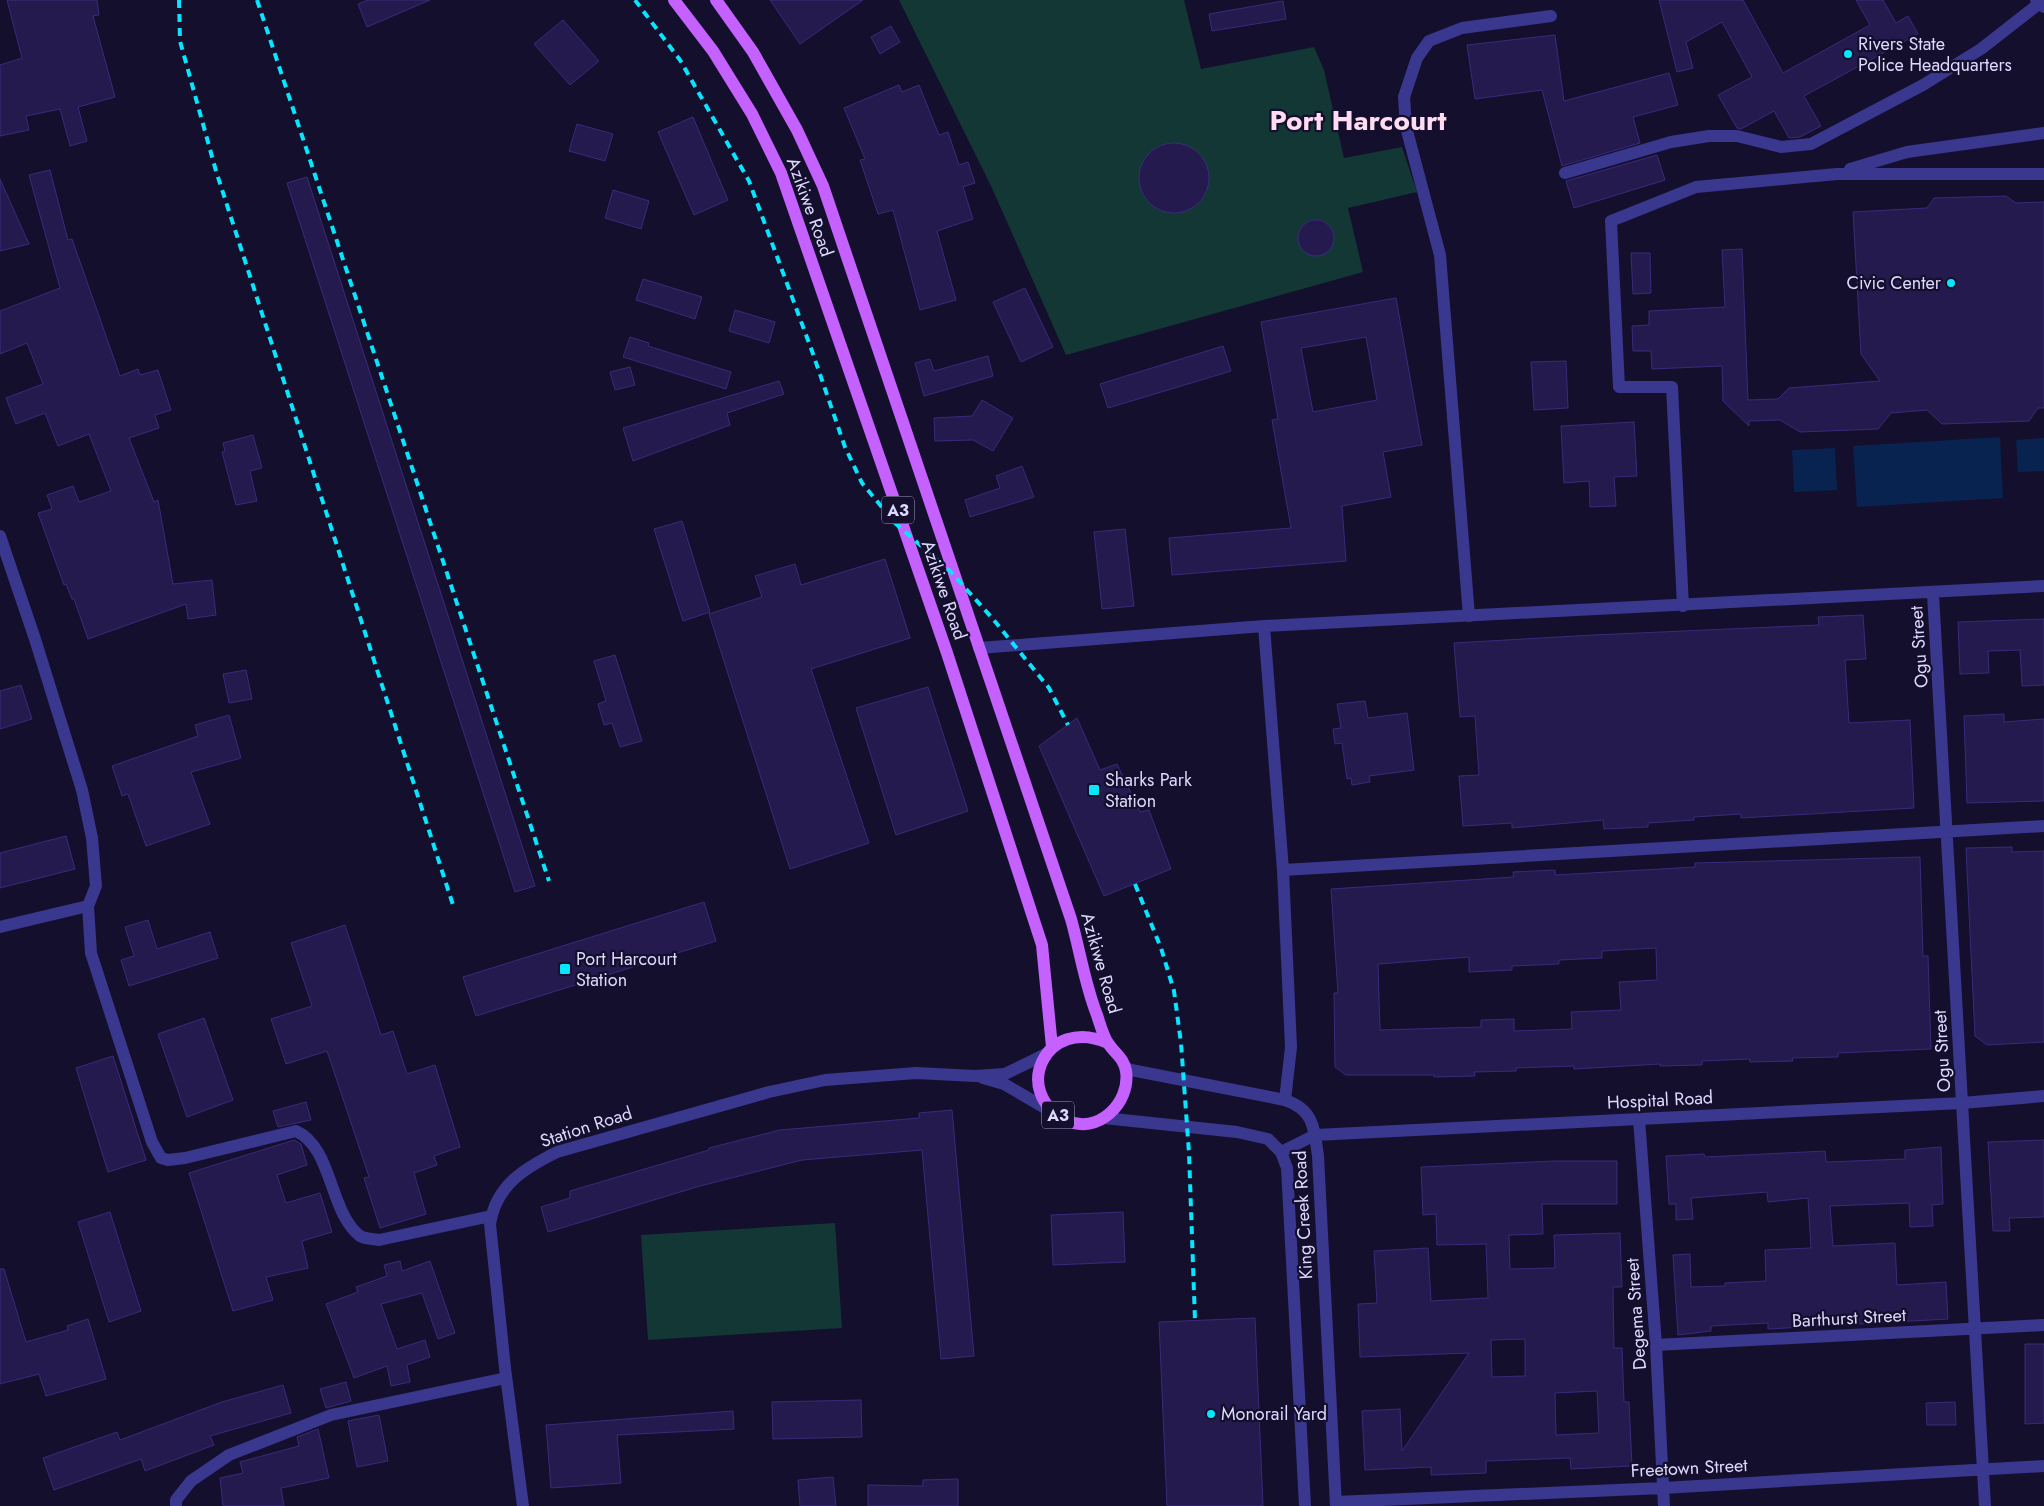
<svg xmlns="http://www.w3.org/2000/svg" width="2044" height="1506" font-family="Jost,sans-serif">
	<style>
		.green { fill: #123735 }
		.water { fill: #092351 }
		.building { fill: #241a4e; stroke: #3a2a7c; fill-rule: evenodd }
		.lines { fill: none; stroke-linecap: round; stroke-linejoin: round }
		.service { stroke: #3a378e; stroke-width: 12 }
		.minor { stroke: #3a378e; stroke-width: 12 }
		.tertiary { stroke: #3a378e; stroke-width: 12 }
		.primary { stroke: #c461ff; stroke-width: 12 }
		.rail { stroke: #06e6ff; stroke-width: 4; stroke-dasharray: 8 6; stroke-linecap: butt }
		.poi-dot { fill: #06e6ff; stroke: #140f2c; stroke-width: 2 }
		.labels { text-anchor: middle; stroke-width: 4.5; stroke-linejoin: round; paint-order: stroke }
		.shield { fill: #140f2c; stroke: #a19dc0; stroke-width: 1 }
		.shield-label { font-size: 16px; font-weight: bold; fill: #dedaff }
		.poi-label { font-size: 18px; fill: #dedaff; stroke: #140f2c; text-anchor: start }
		.street-label { font-size: 18px; fill: #dedaff; stroke: #140f2c }
		.town-label { font-size: 28px; font-weight: bold; fill: #ffdcf2; stroke: #140f2c }
	</style>
	<rect width="100%" height="100%" fill="#140f2c"/>
	<path class="green" d="M899,0H1184L1201,69L1314,47L1324,70L1344,158L1402,147L1417,192L1348,208L1363,272L1066,355L991,186Z
		M835,1223L842,1328L648,1340L641,1235Z"/>
	<path class="water" d="M2000,437L2003,498L1857,507L1853,446Z
		M2044,438V471L2018,472L2016,440Z
		M1835,448L1837,490L1794,492L1792,450Z"/>
	<path class="building" d="M7,0H97L99,15L93,16L115,97L78,107L87,141L70,146L60,109L26,116L29,130L0,136V65L22,58Z
		M368,0H430L367,27L358,4Z
		M770,0H863L800,44Z
		M1659,0H1743L1783,73L1870,25L1856,0H1883L1896,23L1908,16L1918,34L1804,96L1821,126L1800,137L1789,138L1774,111L1741,129L1737,128L1718,95L1752,77L1722,22L1686,42L1693,68L1677,72Z
		M1283,1L1286,19L1212,31L1209,14Z
		M563,20L599,61L570,85L534,44Z
		M891,26L900,42L880,54L871,37Z
		M1555,35L1564,101L1669,73L1678,105L1633,117L1640,143L1562,166L1542,90L1475,99L1467,45Z
		M899,85L902,92L919,85L939,135L948,132L959,165L968,162L975,183L963,187L973,219L937,231L956,300L920,310L893,210L878,214L860,160L865,159L844,108Z
		M693,117L728,200L694,215L658,132Z
		M577,124L613,134L605,161L569,151Z
		M1139 178a35 35 0 1 1 70 0a35 35 0 1 1-70 0Z
		M1657,155L1665,180L1574,208L1566,181Z
		M50,170L68,240L72,239L120,376L138,369L140,375L158,370L171,410L155,415L159,428L129,438L154,502L158,500L173,584L212,580L216,615L188,619L186,604L88,639L74,599H72L66,584L64,585L38,513L52,509L47,495L73,486L79,502L111,491L89,434L58,446L45,413L16,424L6,398L43,384L27,343L0,354V311L60,288L29,175Z
		M307,177L535,886L515,892L287,183Z
		M0,179L29,244L0,251Z
		M613,190L649,201L641,229L605,218Z
		M2006,196L2016,203L2044,202V408H2038L2029,421L1942,424L1927,410L1891,413L1878,429L1800,432L1780,420L1749,421V426L1723,401L1722,366L1652,369L1651,351H1633L1632,326L1649,325V311L1725,307L1722,250L1742,249L1748,400L1778,399L1789,388L1880,381L1861,354L1853,212L1927,208L1934,198Z
		M1298 238a18 18 0 1 1 36 0a18 18 0 1 1-36 0Z
		M1631,253H1650L1651,293L1633,294Z
		M643,279L702,297L695,319L636,300Z
		M1025,288L1053,347L1021,362L993,302Z
		M1396,298L1422,445L1383,452L1391,497L1342,506L1346,561L1172,575L1169,538L1291,528L1272,420L1278,419L1261,322ZM1366,337L1377,400L1313,412L1301,348Z
		M735,310L775,322L769,343L729,331Z
		M630,337L649,343L648,346L731,372L726,389L623,357Z
		M1223,346L1231,371L1108,408L1100,384Z
		M988,356L993,376L924,396L915,363L930,359L934,371Z
		M1566,361L1568,408L1534,410L1531,362Z
		M630,367L635,385L615,390L610,372Z
		M779,381L784,394L727,413L730,425L633,461L623,428Z
		M982,400L1013,418L993,451L973,440L935,441L934,418L972,416Z
		M1634,422L1637,476L1614,477L1616,506L1590,507L1589,481L1564,483L1561,426Z
		M253,435L262,468L250,471L257,501L236,505L222,452L225,451L223,443Z
		M1022,466L1034,497L970,517L965,500L1000,488L996,476Z
		M682,521L710,612L683,621L654,529Z
		M1125,529L1134,606L1102,609L1094,532Z
		M885,559L910,638L811,669L869,843L790,869L709,614L762,597L755,576L795,564L801,585Z
		M1863,615L1866,659L1845,660L1849,723L1910,720L1914,808L1741,818V814L1694,817V820L1648,823V827L1604,829L1603,820L1512,828V823L1463,826L1459,776L1479,775L1475,716L1460,717L1454,643L1593,635L1819,625L1818,617Z
		M2044,619V685L2022,686L2020,650L1988,651L1989,673L1960,674L1958,622Z
		M615,655L642,741L620,747L612,723L604,725L598,704L606,701L594,661Z
		M246,670L252,699L229,703L223,674Z
		M21,685L32,719L0,729V691Z
		M928,687L968,811L896,835L856,708Z
		M1365,701L1368,718L1407,713L1414,770L1369,776L1370,782L1352,785L1351,778L1347,779L1342,743L1335,744L1333,729L1341,728L1337,704Z
		M2004,714V722L2044,719V801L1967,803L1964,716Z
		M229,715L241,758L191,772L210,824L146,846L128,794L122,796L112,766L198,736L195,725Z
		M1077,718L1100,770L1117,764L1140,812L1149,810L1171,869L1104,896L1039,746Z
		M66,836L75,869L0,888V853Z
		M2012,847V852L2044,851V1042L1987,1045L1975,1036L1966,848Z
		M1920,857L1923,956H1928L1931,1049L1838,1053V1057L1792,1058L1793,1061L1750,1062V1059L1702,1061V1065L1660,1066V1064L1574,1069V1066L1516,1068V1071L1474,1072L1475,1076L1434,1077V1075H1346L1335,1067L1334,993H1338L1331,889L1514,877L1513,872L1555,870V875L1695,867V863ZM1656,948L1657,980L1619,982L1621,1010L1571,1012L1572,1029L1514,1031V1019L1481,1020V1027L1380,1030L1378,964L1469,957V972L1512,970V966L1559,964V960L1602,958V951Z
		M704,902L716,941L476,1016L463,977Z
		M148,920L157,949L210,932L218,958L129,986L121,960L134,956L125,927Z
		M345,925L381,1035L393,1031L407,1074L435,1065L460,1147L434,1156L437,1165L414,1173L426,1214L380,1228L364,1178L369,1177L327,1051L286,1064L271,1019L312,1006L291,943Z
		M204,1018L233,1100L187,1117L158,1034Z
		M113,1056L146,1160L108,1172L76,1068Z
		M306,1102L311,1120L278,1127L273,1111Z
		M952,1110L974,1356L941,1359L922,1150L802,1160L700,1186L548,1232L541,1207L570,1198V1191L709,1150V1148L780,1130L919,1118V1113Z
		M294,1140L301,1144L307,1165L277,1175L286,1203L320,1193L332,1232L302,1241L308,1268L266,1277L273,1300L233,1311L189,1173Z
		M2044,1140V1217L2009,1218L2010,1231H1993L1988,1142Z
		M1941,1147L1943,1204L1932,1205L1933,1226L1910,1227L1909,1203L1830,1206L1833,1246L1895,1243L1897,1285L1946,1282L1948,1319L1768,1329V1323L1711,1326V1331L1678,1335L1673,1255L1690,1254L1691,1287L1725,1286V1283L1766,1281L1765,1250L1811,1248L1808,1198L1768,1202L1767,1192L1691,1198L1693,1219L1676,1220V1204H1669L1666,1156L1704,1154L1705,1157L1825,1151L1826,1162L1905,1159V1150Z
		M1554,1161H1617V1204H1542L1543,1234L1509,1235L1510,1269L1555,1268L1554,1235L1620,1233L1622,1287H1613L1614,1348H1622L1624,1402H1629L1632,1466L1571,1469L1570,1458L1486,1461V1473L1431,1475V1467L1365,1470L1362,1411L1400,1409L1402,1451L1469,1353L1360,1357L1358,1304L1377,1303L1374,1251L1428,1248L1431,1301L1488,1298L1486,1244L1437,1245L1436,1214L1423,1215L1421,1167ZM1525,1339V1376L1492,1377L1491,1340ZM1597,1391L1599,1433L1556,1435L1555,1393Z
		M110,1212L141,1311L109,1322L78,1222Z
		M1123,1212L1125,1262L1053,1265L1051,1215Z
		M400,1261L402,1271L430,1261L455,1333L438,1339L422,1293L381,1304L397,1349L425,1340L430,1357L407,1365L410,1382L391,1386L387,1366L354,1378L326,1304L358,1292L356,1287L387,1276L384,1265Z
		M0,1269H4L26,1342L68,1330L67,1326L88,1319L106,1379L46,1396L39,1374L0,1384Z
		M1255,1318L1263,1506H1167L1159,1322Z
		M2025,1344H2044V1423L2025,1424Z
		M346,1382L351,1401L326,1408L320,1389Z
		M283,1385L291,1413L210,1436L214,1445L145,1471L141,1459L54,1490L43,1458L117,1432L120,1440L222,1402Z
		M861,1400L862,1437L773,1439L772,1402Z
		M1955,1402L1956,1425H1927L1926,1403Z
		M733,1411L734,1429L617,1435L621,1483L551,1488L546,1425Z
		M379,1415L388,1461L357,1467L348,1421Z
		M318,1429L329,1478L281,1488L284,1506H223L220,1478L243,1473L240,1462L299,1446L297,1437Z
		M833,1477L836,1506H800L798,1480Z
		M958,1479V1506H868V1485L923,1486V1480Z"/>
	<g class="lines">
		<path class="service" d="M1850,169L1907,152L2044,133
			M1565,173L1671,142L1709,136H1737L1781,147L1811,144L1923,85L1981,49L2040,3
			M1683,606L1672,387H1619L1611,221L1696,187L1837,174H2044
			M1469,616L1440,255L1406,127L1404,97L1417,58L1429,41L1462,28L1551,16
			M0,927L88,906
			M176,1506V1500L191,1481L229,1455L331,1415L506,1378"/>
		<path class="minor" d="M0,536L35,639L82,790L92,838L96,886L88,906L91,953L152,1142L161,1158L168,1160L185,1158L296,1131C333,1148 329,1212 360,1236C365,1239 374,1239 379,1240L491,1216
			M1933,594L1985,1506
			M1264,626L1283,870L1291,1047L1285,1100
			M979,648L1264,626L2044,586
			M1283,870L2044,826
			M983,1078L1004,1084L1052,1112
			M1639,1119L1656,1345L1664,1506
			M1656,1345L2044,1325
			M1336,1502L1663,1488L2044,1466
			M523,1506L505,1368L490,1224C496,1185 525,1168 557,1152L769,1092L825,1080L916,1073L975,1076L1005,1074L1046,1054"/>
		<path class="tertiary" d="M2036,0L2044,7
			M1126,1069L1285,1100C1314,1110 1314,1128 1318,1156L1336,1506
			M1104,1118L1237,1132L1268,1139L1281,1152L1287,1168L1305,1506
			M1281,1152L1315,1135L1962,1103L2044,1096"/>
		<path class="primary" d="M674,0L713,51L752,114L781,173L947,653L1042,945L1052,1047
			M716,0L753,52L797,130L823,186L1071,919C1080,951 1085,985 1097,1015C1100,1024 1103,1036 1108,1043C1115,1054 1124,1058 1126,1071C1131,1103 1097,1136 1066,1120C1010,1092 1046,1015 1108,1043"/>
		<path class="rail" d="M179,0L180,41L216,171L453,905
			M257,0L549,881
			M635,0L680,60L749,181L812,351L845,447L862,483L895,523L951,572L993,619L1049,688L1068,725
			M1135,884L1161,948L1174,991L1181,1043L1189,1153L1195,1321"/>
	</g>
	<g class="poi-dot">
		<circle cx="1848" cy="54" r="5"/>
		<circle cx="1951" cy="283" r="5"/>
		<rect x="1088" y="784" width="12" height="12" rx="2.5"/>
		<rect x="559" y="963" width="12" height="12" rx="2.5"/>
		<circle cx="1211" cy="1414" r="5"/>
	</g>
	<g class="labels">
		<g class="shield">
			<rect x="882" y="496.5" width="32" height="27" rx="4"/>
			<rect x="1042" y="1101.5" width="32" height="27" rx="4"/>
		</g>
		<g class="shield-label">
			<text x="898" y="516">A3</text>
			<text x="1058" y="1121">A3</text>
		</g>
		<g class="poi-label">
			<text x="1858" y="50">Rivers State<tspan x="1858" dy="21">Police Headquarters</tspan></text>
			<text x="1941" y="289" text-anchor="end">Civic Center</text>
			<text x="1105" y="786">Sharks Park<tspan x="1105" dy="21">Station</tspan></text>
			<text x="576" y="965">Port Harcourt<tspan x="576" dy="21">Station</tspan></text>
			<text x="1221" y="1420">Monorail Yard</text>
		</g>
		<g class="street-label">
			<text transform="translate(810 207) rotate(70)" y="6">Azikiwe Road</text>
			<text transform="translate(944 590) rotate(71)" y="6">Azikiwe Road</text>
			<text transform="translate(1919 647) rotate(-94)" y="6">Ogu Street</text>
			<text transform="translate(1101 963) rotate(74)" y="6">Azikiwe Road</text>
			<text transform="translate(1942 1051) rotate(-93)" y="6">Ogu Street</text>
			<text transform="translate(1660 1100) rotate(-3)" y="6">Hospital Road</text>
			<text transform="translate(586 1127) rotate(-18)" y="6">Station Road</text>
			<text transform="translate(1303 1215) rotate(-93)" y="6">King Creek Road</text>
			<text transform="translate(1636 1314) rotate(-94)" y="6">Degema Street</text>
			<text transform="translate(1849 1318) rotate(-3)" y="6">Barthurst Street</text>
			<text transform="translate(1689 1468) rotate(-3)" y="6">Freetown Street</text>
		</g>
		<g class="town-label">
			<text x="1358" y="130">Port Harcourt</text>
		</g>
	</g>
</svg>
